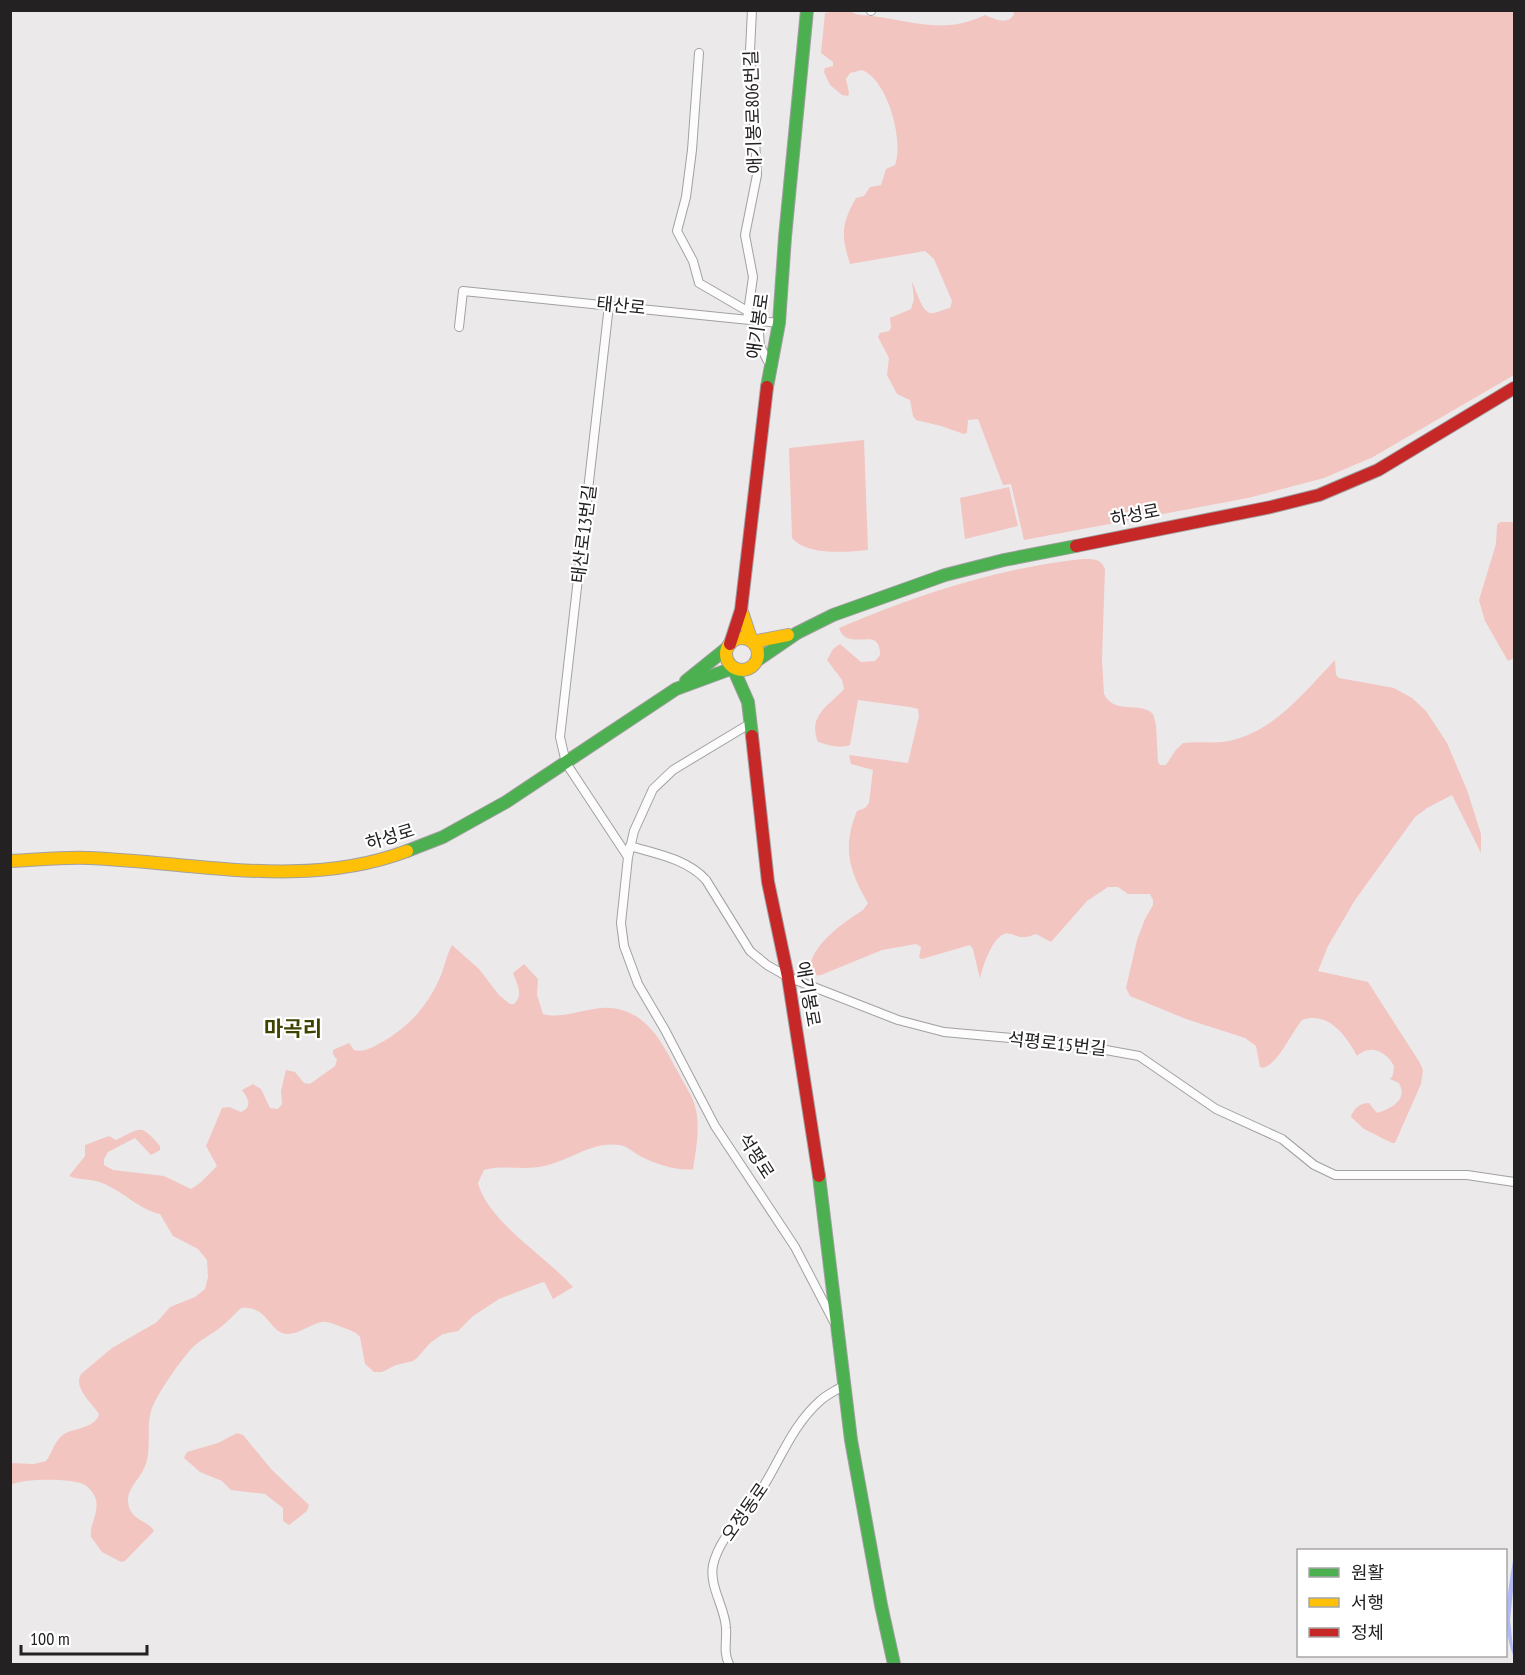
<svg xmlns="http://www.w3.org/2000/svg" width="1525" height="1675" font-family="'PT Sans Narrow','Noto Sans KR',sans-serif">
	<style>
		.green { fill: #f2c5c1 }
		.water { fill: #b0b9f6 }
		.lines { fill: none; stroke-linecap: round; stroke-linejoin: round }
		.street-casing { stroke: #a2a0a2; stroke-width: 10 }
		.fast-casing { stroke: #a2a0a2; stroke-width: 14 }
		.slow-casing { stroke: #a2a0a2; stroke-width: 14 }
		.jam-casing { stroke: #a2a0a2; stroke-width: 14 }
		.street { stroke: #fcfcfc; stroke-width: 8 }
		.fast { stroke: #4caf50; stroke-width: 12 }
		.slow { stroke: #ffc107; stroke-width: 12 }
		.jam { stroke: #c62828; stroke-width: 12 }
		.labels { text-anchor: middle; stroke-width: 4.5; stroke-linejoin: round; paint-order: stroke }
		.street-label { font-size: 18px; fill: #232122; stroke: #fff }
		.quarter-label { font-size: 21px; font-weight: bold; fill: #3f4201; stroke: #fff }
	</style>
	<rect width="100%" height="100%" fill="#ece9eb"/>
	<path class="green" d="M1013,10L1514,11V375L1373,457L1324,478L1248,498L1024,540L1011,484L1003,485L978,419L968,420L967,433L964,434L941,426L916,420L913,416L910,400L897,394L887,375L889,358L878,337L880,333L889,331L891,328L890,318L911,309L914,299L912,282C916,289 921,310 930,313C935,314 944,309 950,308L952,301L934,259L925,251L850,264C841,236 841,224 856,198L864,196L870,187L881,185L886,169L895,165C904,141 888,80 862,70L850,73L846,79L849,93L848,96L842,95L830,85L824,72L825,68L833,66V62L821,53L825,13C832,12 841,8 848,10C853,12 856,15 861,15C908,18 939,37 985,15C995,19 1008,26 1014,14Z
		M864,440L868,550C847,552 807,556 792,538L789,448Z
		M1009,487L1018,526L965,539L960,498Z
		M1500,522H1514V658L1508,661L1485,621L1479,600L1496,544L1497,525Z
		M1082,559C1092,559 1101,558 1105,569L1102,659L1104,694C1114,715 1140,701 1153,714L1156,725L1158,762L1160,765H1166L1175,751L1183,743C1197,741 1213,744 1229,741C1274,732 1305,691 1335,660L1336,675L1339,678L1394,688L1412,698L1426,711L1447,743L1467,790L1481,834V853L1452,795L1427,808L1415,817L1355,900L1328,946L1318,971L1368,982L1420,1063L1423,1070L1421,1084L1395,1143H1392L1364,1129L1351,1117C1353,1109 1360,1103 1369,1103L1377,1113C1392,1108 1408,1100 1399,1083L1390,1079L1393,1075L1394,1066C1387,1052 1370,1043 1357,1056C1346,1036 1329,1011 1302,1020C1291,1033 1279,1063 1263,1068L1260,1067L1256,1046L1245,1038L1186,1019L1130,996L1126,988L1137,940L1145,919L1153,905V900L1150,894H1128L1118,887H1108L1087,901L1051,942L1036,934C1032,935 1027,938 1022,937C1016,937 1011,932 1004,934C992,938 982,968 980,979L973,949L970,945L922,959L919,958L921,947L916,944L882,950L821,975L811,976L809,974C809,945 842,924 863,910L868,903C849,871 842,848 857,811L865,808L869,803L873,770L851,764L849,755L908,763L919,716L918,709L910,707L858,700L850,745C840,749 828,745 818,742C807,715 830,705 844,689L842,680L827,660L833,649L840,644L861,662L875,661L880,655C881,623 847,654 839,628C916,595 999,568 1082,559Z
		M452,945L479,969L499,995L510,1004H514C524,995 517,984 513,973L524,964L538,979L537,995L543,1014C565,1020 589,1006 611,1008C648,1012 662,1043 678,1072C684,1084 693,1096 696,1110C700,1129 696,1150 693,1169C679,1172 653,1163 640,1156C633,1152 627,1146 619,1145C592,1141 569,1161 544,1166C524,1171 503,1164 484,1170L478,1183C488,1222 548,1258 573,1287L553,1299L545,1283L543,1282L499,1299L473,1316L458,1331L443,1334L430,1343L417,1358L413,1361L396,1365L382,1372H374L365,1364L360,1337C356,1332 350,1330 344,1328C338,1326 329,1321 322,1322C310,1324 300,1334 287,1334C269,1333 268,1305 241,1308C234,1315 228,1321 221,1327C212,1334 202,1339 194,1346C182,1358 156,1395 151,1411C146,1429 152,1449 145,1466C140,1480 124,1490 129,1507C133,1521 149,1521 154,1531L125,1561L121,1562L102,1552L91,1537C89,1525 99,1514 96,1500C95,1495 90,1488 85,1485C74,1478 22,1478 11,1485V1463L34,1464L46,1461C53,1452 55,1438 66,1433C77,1428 96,1427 99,1414C91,1402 73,1388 81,1374L112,1348L157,1322L170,1307L195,1297L205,1289L208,1277L207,1260L198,1249L173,1236L160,1214C138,1209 123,1191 102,1183C91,1178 80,1181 69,1176L85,1156V1145L109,1136L116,1140C142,1128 140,1123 160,1146V1150L151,1155L135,1138L108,1152L104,1159V1165L113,1170L164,1176L191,1189L200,1183L217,1166L206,1146L222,1108L229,1107L241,1112C253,1107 248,1098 242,1090L253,1084L261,1089L270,1108L278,1109L282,1104L281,1091L286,1070L295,1072L304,1083L310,1084L335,1066L337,1060L333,1054V1050L349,1043L354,1050C365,1053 374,1046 384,1041C411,1025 429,1004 441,975C445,965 447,954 452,945Z
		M237,1433L243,1435L272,1470L309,1505L307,1511L289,1525L283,1521V1508L265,1494L231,1490L222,1481L200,1472L184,1458L187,1452L218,1443Z"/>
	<path class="water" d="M1514,1554V1581L1510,1620L1514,1657C1500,1624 1509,1588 1514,1554Z"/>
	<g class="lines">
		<defs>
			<path id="street" d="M871,11V10
				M699,53L692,150L686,197L677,231L693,261L699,283L749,312
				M609,305L560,737L566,763L628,857
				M747,319L753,277L745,235L757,175L750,51L752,10
				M758,321L760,346L771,367
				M459,327L463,291L779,323
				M751,723L673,770L653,789L634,831L628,857L621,923L624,946L638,984L665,1030L715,1126L795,1247L834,1322
				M630,846C657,854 687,859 706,880L750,951L767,965L788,977L898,1020L944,1032L1067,1043L1139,1056L1216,1109L1282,1139L1314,1165L1335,1175H1467L1514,1182
				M729,1664C723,1652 727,1641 726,1628C725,1607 709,1587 713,1565C720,1536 744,1516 760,1492C780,1461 792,1425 821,1400C828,1394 837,1390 844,1385"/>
			<path id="fast" d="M767,387L779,323L785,237L807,10
				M756,661L797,633L833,615L945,575L1004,560L1076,546
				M686,681L727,648
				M407,851L443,837L506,802L676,689L733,668L748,702L752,736
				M819,1176L851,1440L881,1605L894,1664"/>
			<path id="slow" d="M742,612L752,642L788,635
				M726 654a16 16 0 1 1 32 0a16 16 0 1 1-32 0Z
				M10,861C36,860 62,857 88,858C195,862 304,890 407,851"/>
			<path id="jam" d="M1076,546L1271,507L1319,495L1378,470L1514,388
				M730,644L741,610L767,387
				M752,736L768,882L788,977L819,1176"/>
		</defs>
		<use href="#street" class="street-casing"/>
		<use href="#fast" class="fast-casing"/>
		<use href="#slow" class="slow-casing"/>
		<use href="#jam" class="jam-casing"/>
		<use href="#street" class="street"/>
		<use href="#fast" class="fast"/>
		<use href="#slow" class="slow"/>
		<use href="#jam" class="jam"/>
	</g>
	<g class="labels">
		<g class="street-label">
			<text transform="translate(753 112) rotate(-92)" y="6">애기봉로806번길</text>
			<text transform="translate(621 306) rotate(6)" y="6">태산로</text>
			<text transform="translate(758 326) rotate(-82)" y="6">애기봉로</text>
			<text transform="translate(1135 515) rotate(-11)" y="6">하성로</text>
			<text transform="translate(584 534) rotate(-83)" y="6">태산로13번길</text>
			<text transform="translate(390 837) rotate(-17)" y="6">하성로</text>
			<text transform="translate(808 994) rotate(80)" y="6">애기봉로</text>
			<text transform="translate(1057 1044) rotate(6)" y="6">석평로15번길</text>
			<text transform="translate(756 1156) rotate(57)" y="6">석평로</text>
			<text transform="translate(745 1512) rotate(-55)" y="6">오정동로</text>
		</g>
		<g class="quarter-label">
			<text x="293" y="1036">마곡리</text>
		</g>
	</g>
	<rect width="1525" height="1675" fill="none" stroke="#232122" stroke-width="24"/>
	<rect x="1297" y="1549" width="210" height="108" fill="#ffffff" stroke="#a7a6a7" stroke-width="1.5"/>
	<rect x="1309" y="1568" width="30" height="9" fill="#4caf50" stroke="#a7a6a7" stroke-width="1.5"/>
	<text x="1351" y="1579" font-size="18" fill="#232122">원활</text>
	<rect x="1309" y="1598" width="30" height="9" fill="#ffc107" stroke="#a7a6a7" stroke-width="1.5"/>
	<text x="1351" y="1609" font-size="18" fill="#232122">서행</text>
	<rect x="1309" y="1628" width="30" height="9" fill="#c62828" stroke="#a7a6a7" stroke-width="1.5"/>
	<text x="1351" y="1639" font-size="18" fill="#232122">정체</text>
	<path d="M21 1645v9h126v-9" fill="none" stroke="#232122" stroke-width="3"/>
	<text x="30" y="1645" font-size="18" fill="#232122" stroke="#ffffff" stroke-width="4.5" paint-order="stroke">100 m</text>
</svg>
